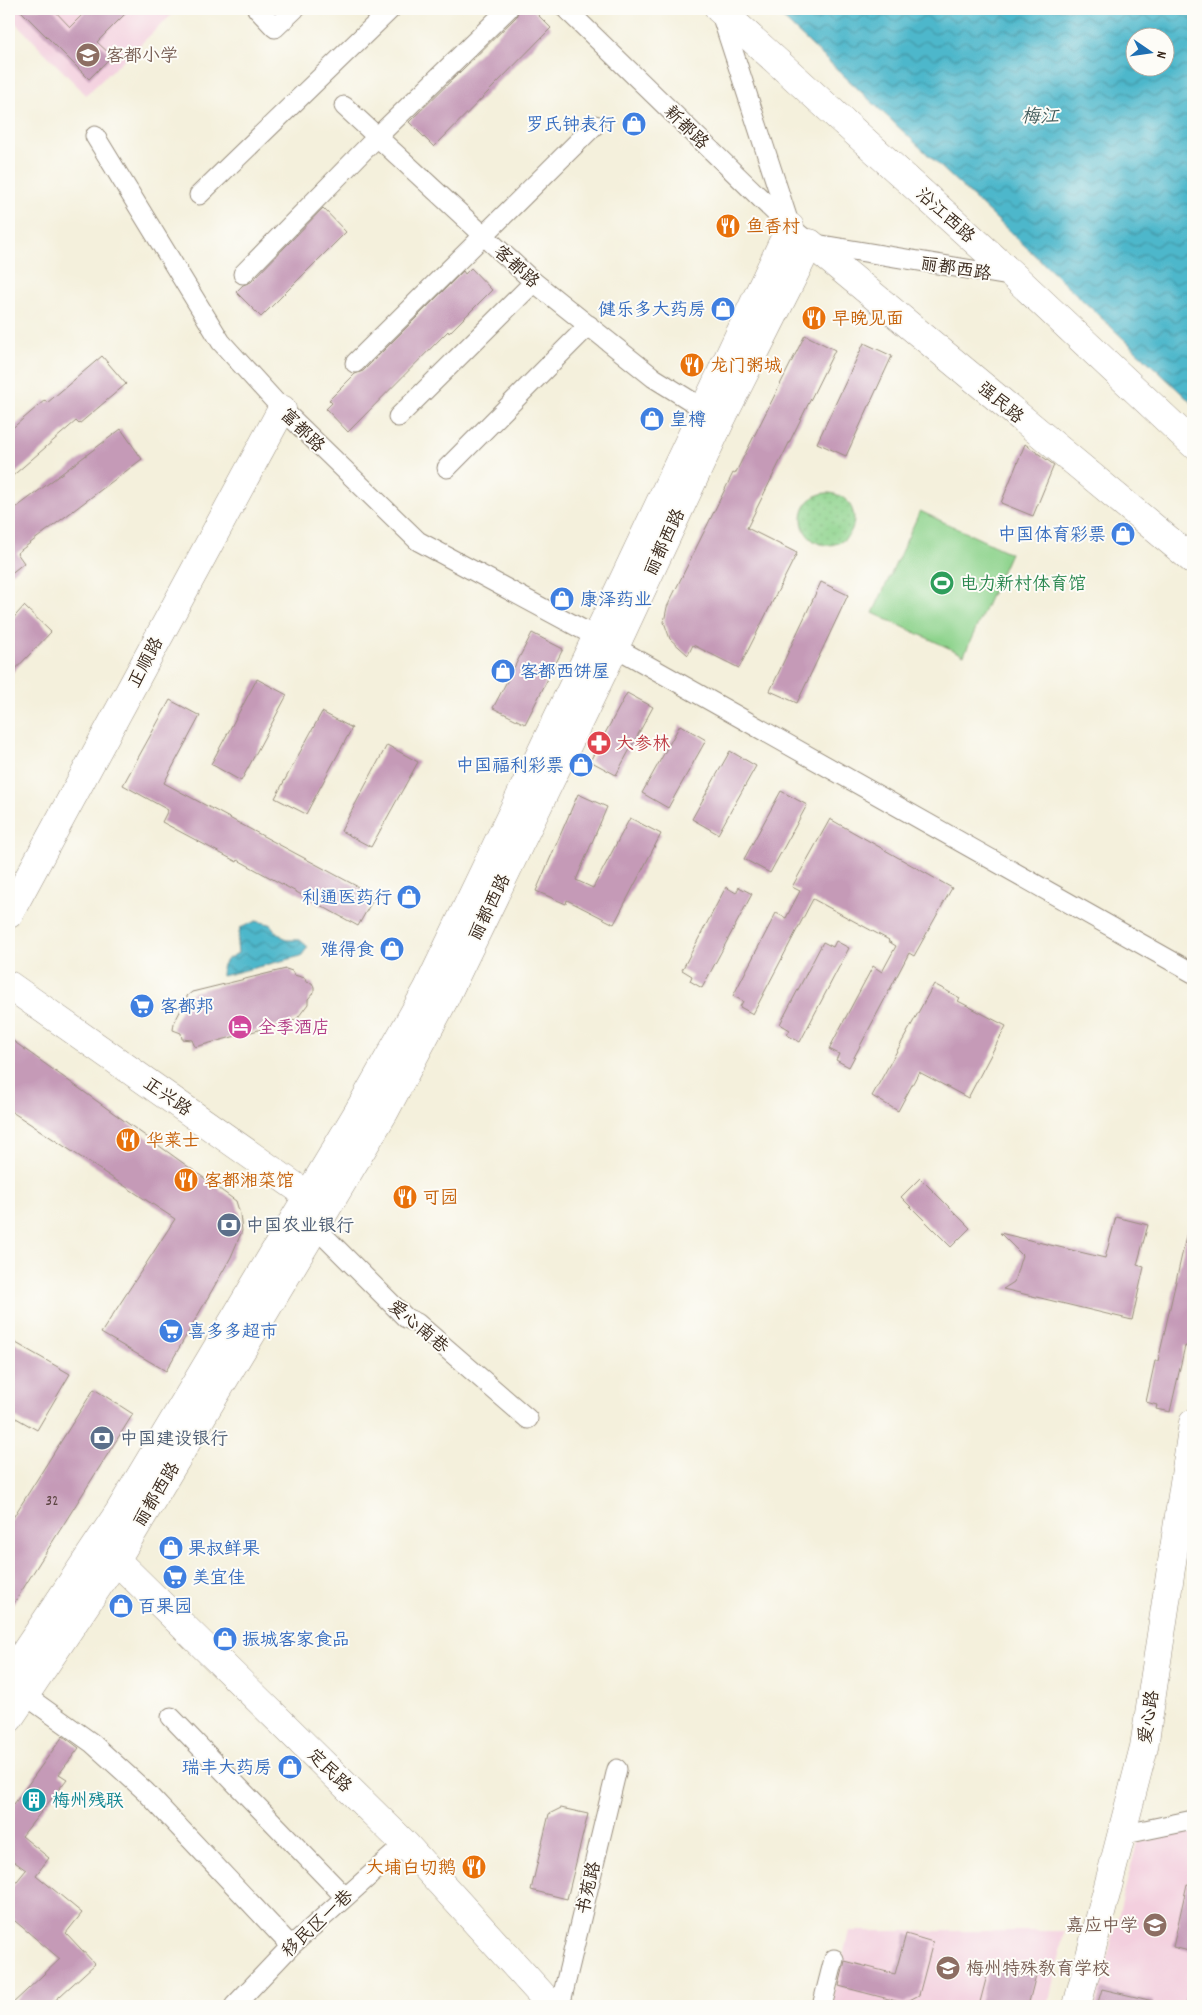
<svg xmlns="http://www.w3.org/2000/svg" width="1202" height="2015" font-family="Dekko,'LXGW WenKai TC',sans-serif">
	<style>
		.built { fill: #f3cfde }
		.grass { fill: url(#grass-dots); stroke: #647e55 }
		.pitch { fill: #8dd38c; stroke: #647e55 }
		.water { fill: url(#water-waves); stroke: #447074; fill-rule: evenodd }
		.building { fill: #c59ab7 }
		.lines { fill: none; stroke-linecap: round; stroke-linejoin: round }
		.street-casing { stroke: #988d7d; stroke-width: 21 }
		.secondary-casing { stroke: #988d7d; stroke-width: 29 }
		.street { stroke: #fff; stroke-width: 19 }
		.secondary { stroke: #fff; stroke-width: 28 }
		.labels { text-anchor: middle; stroke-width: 4; stroke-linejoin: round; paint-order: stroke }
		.number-label { font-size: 15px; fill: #5e4644 }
		.education-label { font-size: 18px; fill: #785e54; stroke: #fdfcf7; text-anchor: start }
		.shop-label { font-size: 18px; fill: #366cbe; stroke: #fdfcf7; text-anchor: start }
		.street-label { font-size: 18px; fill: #3b2a1e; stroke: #fdfcf7 }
		.food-label { font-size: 18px; fill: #c56008; stroke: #fdfcf7; text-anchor: start }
		.leisure-label { font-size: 18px; fill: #27864d; stroke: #fdfcf7; text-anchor: start }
		.health-label { font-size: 18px; fill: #be3a42; stroke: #fdfcf7; text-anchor: start }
		.hotel-label { font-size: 18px; fill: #b23c85; stroke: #fdfcf7; text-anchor: start }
		.service-label { font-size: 18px; fill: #4e5e75; stroke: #fdfcf7; text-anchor: start }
		.culture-label { font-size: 18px; fill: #0d838f; stroke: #fdfcf7; text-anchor: start }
		.water-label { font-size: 19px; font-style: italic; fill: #425b5b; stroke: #fdfcf7 }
	</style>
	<defs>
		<pattern id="grass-dots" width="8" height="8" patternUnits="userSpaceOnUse" patternTransform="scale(1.25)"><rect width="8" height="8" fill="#8dd38c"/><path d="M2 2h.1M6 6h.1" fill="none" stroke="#7bb578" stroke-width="1.8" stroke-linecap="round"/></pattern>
		<pattern id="water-waves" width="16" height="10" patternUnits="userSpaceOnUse" patternTransform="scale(1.25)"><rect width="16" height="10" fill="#4eb7cb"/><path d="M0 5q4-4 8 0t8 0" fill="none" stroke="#4295a4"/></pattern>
	</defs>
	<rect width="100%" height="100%" fill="#fdfcf7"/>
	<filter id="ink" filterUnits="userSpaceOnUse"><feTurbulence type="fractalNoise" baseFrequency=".02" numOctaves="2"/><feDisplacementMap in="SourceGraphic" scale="10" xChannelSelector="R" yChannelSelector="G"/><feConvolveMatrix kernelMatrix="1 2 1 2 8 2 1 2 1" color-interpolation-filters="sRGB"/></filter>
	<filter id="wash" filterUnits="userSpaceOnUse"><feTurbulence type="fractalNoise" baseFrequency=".0096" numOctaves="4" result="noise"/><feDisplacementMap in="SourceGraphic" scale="20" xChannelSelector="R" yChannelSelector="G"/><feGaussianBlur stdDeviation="1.12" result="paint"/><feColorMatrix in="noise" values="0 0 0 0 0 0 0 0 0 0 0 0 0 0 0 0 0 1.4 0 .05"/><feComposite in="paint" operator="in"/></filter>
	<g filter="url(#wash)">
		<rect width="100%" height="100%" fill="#f4f0dc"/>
		<path class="built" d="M9,9H178L86,95L9,16Z
			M1193,1830V2006H1095L1137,1843Z
			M849,1931H1064L1048,2006H831Z"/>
		<path class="grass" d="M802 519a26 26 0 1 1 52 0a26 26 0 1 1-52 0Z"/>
		<path class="pitch" d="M920,511L1010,553L964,655L873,613Z
			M1192,1976H1193V2006H1184Z"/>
		<path class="water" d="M773,9H1193V404ZM1134,38H1164V68H1134Z
			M256,921L270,924L276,932L287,940H300L308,947L301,956L222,976C221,961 226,960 238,953L237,944L240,928Z"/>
		<g id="blocks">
			<path class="building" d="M19,9H53L70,27L88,9H130L97,42L112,56L89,79Z
				M519,9H532L551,28L434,147L409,122L516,17Z
				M323,208L346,232L261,317L236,292L243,285L251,282Z
				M471,268L492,290L449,333L448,331L348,432L326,409L332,403L329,400L355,374L363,371L463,271L465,274Z
				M805,335L835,350L747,528L797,553L739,668L693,645L688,655L670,639L664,622L667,607L733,473L735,474Z
				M864,343L892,356L846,456L817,443Z
				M102,356L126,384L79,424L76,421L9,479V431L45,400L47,403Z
				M121,429L142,459L17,553L24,563L9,575V513Z
				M1025,444L1054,465L1033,516L1001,503Z
				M821,582L848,595L797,703L770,691Z
				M24,606L51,632L9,676V623Z
				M532,633L563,649L525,724L493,708Z
				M257,679L287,695L241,781L211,764Z
				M627,693L653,707L616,775L590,761Z
				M170,700L200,716L164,783L375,896L358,926L238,860L237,862L162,822L168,810L123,785Z
				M322,712L352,728L306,814L275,798Z
				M680,725L706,740L668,808L642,793Z
				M387,745L418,762L371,847L341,831Z
				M730,751L756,766L718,834L692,819Z
				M781,791L807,805L770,873L744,859Z
				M578,794L607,807L576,880L593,888L630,818L661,834L614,924L567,900L566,904L536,891Z
				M830,819L952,888L914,956L909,953L849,1067L836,1060L839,1054L829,1049L873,966L882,972L896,946L888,941L889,940L813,899L753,1014L740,1007L743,1001L733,996L776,913L786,918L800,891L792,887Z
				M726,887L736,893L739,887L752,894L702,988L690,981L692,976L682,970Z
				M836,941L849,948L800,1042L787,1035L790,1030L780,1024L823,942L833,947Z
				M286,969L292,971L294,975L305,978L306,982L312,983L314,987V992L308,999V1004L296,1020L195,1047L192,1040L182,1039L181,1033L173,1030L174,1023L183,1006H187V996L192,992Z
				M934,984L960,998L958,1001L1006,1026L968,1098L919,1072L898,1111L872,1096Z
				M9,1038L236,1201L240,1214L242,1231L231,1257L166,1371L101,1333L175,1219L9,1110Z
				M920,1178L970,1228L951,1247L901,1197Z
				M1116,1217L1148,1225L1137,1265L1144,1267L1132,1320L1003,1289L1014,1282L1022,1255L1000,1233L1105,1258Z
				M1188,1228L1193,1229V1348L1185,1346L1170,1412L1156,1409L1157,1405L1146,1402L1155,1361H1158Z
				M9,1339L70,1374L37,1430L9,1414Z
				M94,1389L133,1414L9,1611V1524Z
				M63,1736L79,1748L59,1774L67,1779L22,1836L49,1858L36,1875L82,1913L66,1933L95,1964L49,2006H10L60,1959L9,1916V1891L26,1870L9,1858V1811Z
				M561,1808L588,1814L567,1899L531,1890L549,1814Z
				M1187,1884L1193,1885V1952L1173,1947Z
				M906,1934L933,1942L919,1995L904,2003L839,1986L845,1961L895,1974Z
				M990,1964L1036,1975L1028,2006H979Z
				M1102,1989L1153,2001L1152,2006H1097Z"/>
		</g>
	</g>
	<g filter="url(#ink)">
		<use href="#blocks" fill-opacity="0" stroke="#988d7d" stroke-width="1"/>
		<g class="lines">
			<defs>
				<path id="street" d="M257,9L275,28L295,9
					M566,9L790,227L810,243L1015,277
					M721,14L789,223
					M344,106L534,282L654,378L704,409
					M95,136L221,342L282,409L418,541L615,647L1193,973
					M199,195L391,9
					M243,274L377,137L508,9
					M355,363L595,125
					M398,417L534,282
					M447,468L589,325
					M316,1228L406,1318L417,1323L528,1419
					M25,1695L92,1743L145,1791L291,1946
					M171,1717L345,1897
					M1121,1835L1193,1820
					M234,2006L291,1946L405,1844
					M560,2006L617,1769
					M822,2006L834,1959"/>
				<path id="secondary" d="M719,9L1015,277L1193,444
					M9,914L282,409
					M9,985L323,1206
					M103,1550L116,1560L405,1844L552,2006
					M9,1676L119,1512L358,1112L427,990L596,638L790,227
					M9,1719L116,1560L385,1111L444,1000L615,647L721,420L810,243L1193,560
					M1077,2006L1144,1747L1193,1423"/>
			</defs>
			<use href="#street" class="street-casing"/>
			<use href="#secondary" class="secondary-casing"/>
			<use href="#street" class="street"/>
			<use href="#secondary" class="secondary"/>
		</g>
	</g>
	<defs>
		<symbol id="school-disc" viewBox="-11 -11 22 22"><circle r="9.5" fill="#8d6e63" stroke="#fdfcf7"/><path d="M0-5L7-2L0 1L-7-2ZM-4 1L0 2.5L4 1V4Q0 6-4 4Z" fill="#fff"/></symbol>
		<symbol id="shop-disc" viewBox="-11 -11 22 22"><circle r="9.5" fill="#3f7fe0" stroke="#fdfcf7"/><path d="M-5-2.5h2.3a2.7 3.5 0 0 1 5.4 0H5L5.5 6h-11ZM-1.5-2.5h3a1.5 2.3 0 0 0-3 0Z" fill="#fff"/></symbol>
		<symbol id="restaurant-disc" viewBox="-11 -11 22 22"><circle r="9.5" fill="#e8710a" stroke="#fdfcf7"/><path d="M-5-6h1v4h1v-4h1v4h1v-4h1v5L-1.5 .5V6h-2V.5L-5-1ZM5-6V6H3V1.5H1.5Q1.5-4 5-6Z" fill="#fff"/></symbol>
		<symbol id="stadium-disc" viewBox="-11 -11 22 22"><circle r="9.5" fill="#2e9e5b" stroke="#fdfcf7"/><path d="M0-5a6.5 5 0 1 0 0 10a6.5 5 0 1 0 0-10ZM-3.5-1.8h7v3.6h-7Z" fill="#fff"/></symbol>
		<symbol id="pharmacy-disc" viewBox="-11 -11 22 22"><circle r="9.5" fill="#e0444e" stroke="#fdfcf7"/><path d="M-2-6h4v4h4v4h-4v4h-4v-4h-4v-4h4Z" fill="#fff"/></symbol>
		<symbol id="supermarket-disc" viewBox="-11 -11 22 22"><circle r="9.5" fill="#3f7fe0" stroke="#fdfcf7"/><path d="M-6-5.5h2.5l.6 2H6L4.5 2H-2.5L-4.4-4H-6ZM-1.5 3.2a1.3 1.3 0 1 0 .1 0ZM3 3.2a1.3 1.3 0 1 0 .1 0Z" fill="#fff"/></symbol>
		<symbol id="hotel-disc" viewBox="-11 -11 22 22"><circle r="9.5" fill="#d1479c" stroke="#fdfcf7"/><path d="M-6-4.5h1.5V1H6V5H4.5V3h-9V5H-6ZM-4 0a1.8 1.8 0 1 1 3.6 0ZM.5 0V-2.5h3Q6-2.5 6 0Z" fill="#fff"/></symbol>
		<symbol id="bank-disc" viewBox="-11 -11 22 22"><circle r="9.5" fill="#5c6f8a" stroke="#fdfcf7"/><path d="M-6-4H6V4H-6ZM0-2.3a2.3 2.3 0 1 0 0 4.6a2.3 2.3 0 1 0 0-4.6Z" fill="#fff"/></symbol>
		<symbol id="building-disc" viewBox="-11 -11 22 22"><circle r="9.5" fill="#0f9aa8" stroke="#fdfcf7"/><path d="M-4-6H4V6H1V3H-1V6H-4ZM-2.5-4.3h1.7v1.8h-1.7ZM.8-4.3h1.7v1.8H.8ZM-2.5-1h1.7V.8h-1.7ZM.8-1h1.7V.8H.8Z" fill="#fff"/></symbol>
	</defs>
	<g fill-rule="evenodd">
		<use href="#school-disc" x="74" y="41" width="28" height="28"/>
		<use href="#shop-disc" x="620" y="110" width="28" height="28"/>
		<use href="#restaurant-disc" x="714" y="212" width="28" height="28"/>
		<use href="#shop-disc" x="709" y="295" width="28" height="28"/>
		<use href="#restaurant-disc" x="800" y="304" width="28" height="28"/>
		<use href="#restaurant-disc" x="678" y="351" width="28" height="28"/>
		<use href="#shop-disc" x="638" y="405" width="28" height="28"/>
		<use href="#shop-disc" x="1109" y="520" width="28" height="28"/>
		<use href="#stadium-disc" x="928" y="569" width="28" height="28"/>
		<use href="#shop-disc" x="548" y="585" width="28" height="28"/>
		<use href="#shop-disc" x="489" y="657" width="28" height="28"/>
		<use href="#pharmacy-disc" x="585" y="729" width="28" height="28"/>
		<use href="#shop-disc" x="567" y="751" width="28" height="28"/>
		<use href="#shop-disc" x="395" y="883" width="28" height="28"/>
		<use href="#shop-disc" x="378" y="935" width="28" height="28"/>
		<use href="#supermarket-disc" x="128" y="992" width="28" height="28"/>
		<use href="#hotel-disc" x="226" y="1013" width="28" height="28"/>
		<use href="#restaurant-disc" x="114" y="1126" width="28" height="28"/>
		<use href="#restaurant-disc" x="172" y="1166" width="28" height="28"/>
		<use href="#restaurant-disc" x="391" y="1183" width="28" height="28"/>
		<use href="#bank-disc" x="215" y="1211" width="28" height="28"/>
		<use href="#supermarket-disc" x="157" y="1317" width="28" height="28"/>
		<use href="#bank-disc" x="88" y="1424" width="28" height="28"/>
		<use href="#shop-disc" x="157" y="1534" width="28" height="28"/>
		<use href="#supermarket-disc" x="161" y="1563" width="28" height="28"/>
		<use href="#shop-disc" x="107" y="1592" width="28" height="28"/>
		<use href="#shop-disc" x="211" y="1625" width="28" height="28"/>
		<use href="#shop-disc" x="276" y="1753" width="28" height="28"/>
		<use href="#building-disc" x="20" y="1786" width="28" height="28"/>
		<use href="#restaurant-disc" x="460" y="1853" width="28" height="28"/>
		<use href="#school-disc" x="1141" y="1911" width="28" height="28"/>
		<use href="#school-disc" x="934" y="1954" width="28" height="28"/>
	</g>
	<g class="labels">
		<g class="number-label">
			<text x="52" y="1505">32</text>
		</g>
		<g class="education-label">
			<text x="106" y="61">客都小学</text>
			<text x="1138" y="1931" text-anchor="end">嘉应中学</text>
			<text x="966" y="1974">梅州特殊教育学校</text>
		</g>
		<g class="shop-label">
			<text x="616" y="130" text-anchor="end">罗氏钟表行</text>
			<text x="706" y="315" text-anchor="end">健乐多大药房</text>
			<text x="670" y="425">皇樽</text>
			<text x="1106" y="540" text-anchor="end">中国体育彩票</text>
			<text x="580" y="605">康泽药业</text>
			<text x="520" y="677">客都西饼屋</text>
			<text x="564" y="771" text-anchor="end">中国福利彩票</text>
			<text x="392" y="903" text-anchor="end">利通医药行</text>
			<text x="374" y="955" text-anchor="end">难得食</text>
			<text x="160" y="1012">客都邦</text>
			<text x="188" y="1337">喜多多超市</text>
			<text x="188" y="1554">果叔鲜果</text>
			<text x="192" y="1583">美宜佳</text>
			<text x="138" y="1612">百果园</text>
			<text x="242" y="1645">振城客家食品</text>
			<text x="272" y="1773" text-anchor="end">瑞丰大药房</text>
		</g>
		<g class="street-label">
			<text transform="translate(687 127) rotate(44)" y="6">新都路</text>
			<text transform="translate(946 215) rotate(42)" y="6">沿江西路</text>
			<text transform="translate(517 266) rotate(42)" y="6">客都路</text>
			<text transform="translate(956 268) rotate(9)" y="6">丽都西路</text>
			<text transform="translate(1001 402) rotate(40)" y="6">强民路</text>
			<text transform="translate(303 430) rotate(44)" y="6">富都路</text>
			<text transform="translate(664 542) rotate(-65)" y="6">丽都西路</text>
			<text transform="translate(145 662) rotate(-62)" y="6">正顺路</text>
			<text transform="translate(489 907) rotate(-64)" y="6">丽都西路</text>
			<text transform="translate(168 1096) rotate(35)" y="6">正兴路</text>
			<text transform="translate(419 1326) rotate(40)" y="6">爱心南巷</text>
			<text transform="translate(156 1494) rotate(-59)" y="6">丽都西路</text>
			<text transform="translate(1148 1717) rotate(-81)" y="6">爱心路</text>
			<text transform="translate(330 1770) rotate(44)" y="6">定民路</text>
			<text transform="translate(588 1888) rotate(-77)" y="6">书苑路</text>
			<text transform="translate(317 1923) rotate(-43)" y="6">移民区一巷</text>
		</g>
		<g class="food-label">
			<text x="746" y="232">鱼香村</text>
			<text x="832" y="324">早晚见面</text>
			<text x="710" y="371">龙门粥城</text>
			<text x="146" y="1146">华莱士</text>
			<text x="204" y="1186">客都湘菜馆</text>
			<text x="422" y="1203">可园</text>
			<text x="456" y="1873" text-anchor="end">大埔白切鹅</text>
		</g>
		<g class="leisure-label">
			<text x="960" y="589">电力新村体育馆</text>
		</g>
		<g class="health-label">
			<text x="616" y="749">大参林</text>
		</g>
		<g class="hotel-label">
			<text x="258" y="1033">全季酒店</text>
		</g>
		<g class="service-label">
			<text x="246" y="1231">中国农业银行</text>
			<text x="120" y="1444">中国建设银行</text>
		</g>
		<g class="culture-label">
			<text x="52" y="1806">梅州残联</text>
		</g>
		<g class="water-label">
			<text x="1040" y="122">梅江</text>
		</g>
	</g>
	<rect width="1202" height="2015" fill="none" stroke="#fdfcf7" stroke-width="30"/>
	<g transform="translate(1150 52) rotate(103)"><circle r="24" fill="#fdfcf7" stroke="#afa8a0"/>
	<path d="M0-4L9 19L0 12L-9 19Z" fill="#1f6fb2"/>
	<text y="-8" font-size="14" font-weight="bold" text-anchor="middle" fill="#3b2a1e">N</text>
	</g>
</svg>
